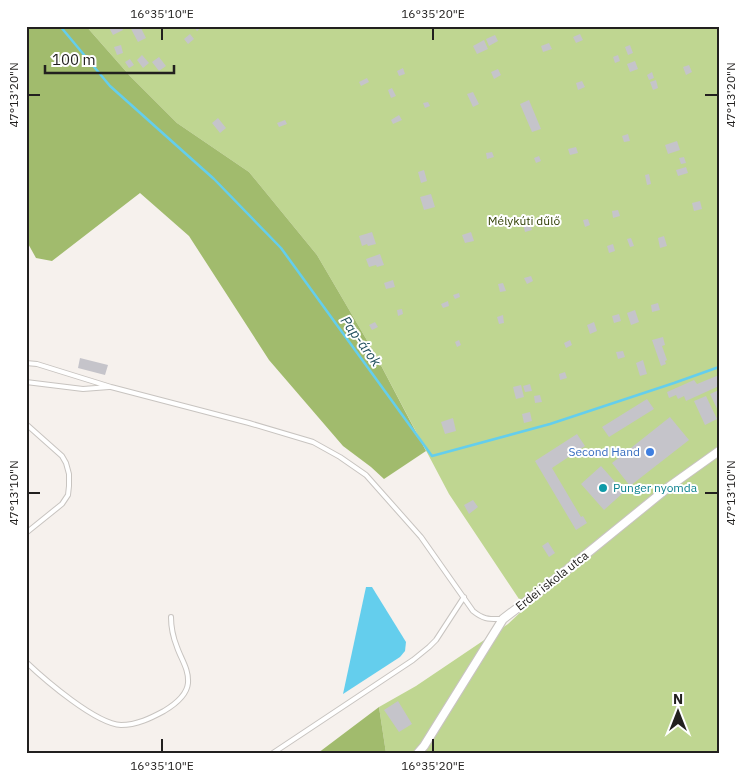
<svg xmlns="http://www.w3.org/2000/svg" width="745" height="779" font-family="'IBM Plex Sans',sans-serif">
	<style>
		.green { fill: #bfd691 }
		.forest { fill: #a1bb6d }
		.water { fill: #64ceed }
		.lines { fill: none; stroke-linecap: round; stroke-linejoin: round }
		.stream { stroke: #64ceed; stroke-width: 2.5 }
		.building { fill: #c5c4ca }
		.service-casing { stroke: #c8c4c0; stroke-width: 6 }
		.minor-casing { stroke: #c8c4c0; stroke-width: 10 }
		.service { stroke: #fff; stroke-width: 4 }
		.minor { stroke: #fff; stroke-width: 8 }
		.ticks { fill: none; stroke: #22201f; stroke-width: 2 }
		.shop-dot { fill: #3f7fe0; stroke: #fff; stroke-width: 2 }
		.culture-dot { fill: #0f9aa8; stroke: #fff; stroke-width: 2 }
		.labels { text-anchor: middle; stroke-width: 4; stroke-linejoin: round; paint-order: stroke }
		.park-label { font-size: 12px; fill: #324105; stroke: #fff }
		.shop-label { font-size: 12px; fill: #366cbe; stroke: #fff; text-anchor: end }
		.culture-label { font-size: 12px; fill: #0d838f; stroke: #fff; text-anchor: start }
		.street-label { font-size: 12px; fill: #22201f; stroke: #fff }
		.water-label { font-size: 14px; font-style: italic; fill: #214f5d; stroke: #fff }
		.neatline { fill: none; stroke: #22201f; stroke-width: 2 }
		.ticks-label { font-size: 12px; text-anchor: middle; fill: #22201f }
	</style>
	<rect width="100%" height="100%" fill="#f6f1ed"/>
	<path class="green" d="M86,26H719V753H386L379,707L416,686L508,624L525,608L449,494L375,354L317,255L249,172L177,123L130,76Z"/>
	<path class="forest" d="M26,26H86L130,76L177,123L249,172L317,255L375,354L426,451L384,479L371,467L343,446L269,360L189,236L140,193L52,261L36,258L26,240Z
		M379,707L386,753H318Z"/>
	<path class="water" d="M366,587H372L406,642L405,651L400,657L343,694Z"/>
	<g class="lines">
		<path class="stream" d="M60,26L110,86L214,179L281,248L432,456L550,424L674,383L719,367"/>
	</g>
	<path class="building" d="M108,26H121L123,30L113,35Z
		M132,26H140L146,38L138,42L130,27Z
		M193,26H203L197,31Z
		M190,34L194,39L188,44L184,39Z
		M580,34L583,40L576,43L573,37Z
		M495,35L498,41L489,46L486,39Z
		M484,40L488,49L477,54L473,46Z
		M549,43L552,49L543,52L541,46Z
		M121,45L123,53L117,55L114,47Z
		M630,45L633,53L628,55L625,47Z
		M142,55L149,63L143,68L137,60Z
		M618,55L620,61L615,63L613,57Z
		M159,57L166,66L159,71L152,62Z
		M130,59L134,65L129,68L125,62Z
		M635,61L638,69L630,72L627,64Z
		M689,65L692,72L686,75L683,67Z
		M403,68L405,74L399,76L397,71Z
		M498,69L501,75L494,79L491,72Z
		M652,72L654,78L649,80L647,75Z
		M367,78L369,82L361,86L359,82Z
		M656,80L658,88L653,90L650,82Z
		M582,81L585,87L578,90L576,83Z
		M392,88L396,96L391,98L388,90Z
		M473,92L479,104L473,107L467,94Z
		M529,100L541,129L532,132L520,104Z
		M428,102L430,106L425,108L423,103Z
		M399,115L402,120L393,124L391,120Z
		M218,118L226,128L220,133L212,123Z
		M285,120L287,124L279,127L277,123Z
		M628,134L630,141L624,142L622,136Z
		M677,141L680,150L668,154L665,145Z
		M576,147L578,153L570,155L568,149Z
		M492,152L494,157L487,159L486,153Z
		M539,156L541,161L536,163L534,158Z
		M684,157L686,163L681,164L679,158Z
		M686,167L688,173L678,176L676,170Z
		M424,170L427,181L421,183L418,172Z
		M649,174L651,184L647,185L645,175Z
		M431,194L435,207L424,210L420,197Z
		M700,201L702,209L694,211L692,203Z
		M618,210L620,216L613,218L612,211Z
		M529,219L532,230L525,232L522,221Z
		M588,219L590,225L585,227L583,220Z
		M372,232L376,244L368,246L367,244L362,246L359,236Z
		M471,232L474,241L465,243L462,235Z
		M664,236L667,246L660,248L658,238Z
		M631,238L634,246L630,247L627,239Z
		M613,244L615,251L609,253L607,246Z
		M380,254L384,265L377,267L376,265L369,267L366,259Z
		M531,276L533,281L527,284L524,278Z
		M393,280L395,287L386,289L384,283Z
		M503,283L506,291L500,292L498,284Z
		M459,293L460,297L455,299L453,295Z
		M448,301L449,306L443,308L441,304Z
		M658,303L660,310L652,312L651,305Z
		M402,309L403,314L398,316L397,310Z
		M635,310L639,322L631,325L627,313Z
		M619,314L621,321L614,323L612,316Z
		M503,315L504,323L499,324L497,317Z
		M375,322L378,327L372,330L369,325Z
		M594,322L597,331L590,334L587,325Z
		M663,337L665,345L662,346L667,360L665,361L666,364L661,366L652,340Z
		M459,340L461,345L457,347L455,342Z
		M570,340L572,345L566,348L564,343Z
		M623,351L625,357L618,359L616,352Z
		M80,358L108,365L105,375L78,368Z
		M643,360L647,374L640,376L636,363Z
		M565,372L567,378L560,380L559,374Z
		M719,375V386L686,401L684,396L678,399L676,395L669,398L667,392L694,380L697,384Z
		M530,384L532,391L525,392L523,386Z
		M521,385L524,397L516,399L513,387Z
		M719,390V413L710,394Z
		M540,395L542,402L535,403L534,396Z
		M706,396L717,419L705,425L694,401Z
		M647,399L654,409L609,437L602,427Z
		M530,412L532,421L524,423L522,414Z
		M670,417L689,440L630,486L612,463Z
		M453,418L456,431L445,434L441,422Z
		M577,434L585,446L552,468L581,517L583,516L587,523L576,530L535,461Z
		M601,466L624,492L604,510L581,484Z
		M473,500L478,507L469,514L464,505Z
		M548,542L555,553L549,557L542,546Z
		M398,701L412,724L399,732L384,710Z"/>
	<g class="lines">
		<defs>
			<path id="service" d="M26,363L37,364L111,387L249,423L313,442L340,457L366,475L421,537L473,611C484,620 489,619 503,619
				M26,382L83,389L109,387
				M26,424L62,456L66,463L69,474V486L68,495L62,504L26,533
				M26,662C45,680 96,724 121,725C137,725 151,718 164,711C174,705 187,695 188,683C189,669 181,659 177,647C173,637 171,627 171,617
				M273,753L413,660L429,647L436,640L464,597"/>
			<path id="minor" d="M418,753L424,746L503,619L558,577L670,486L719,451"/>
		</defs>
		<use href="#service" class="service-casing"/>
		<use href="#minor" class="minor-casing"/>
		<use href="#service" class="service"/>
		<use href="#minor" class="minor"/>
	</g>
	<path class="ticks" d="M162,28V40M433,28V40M28,95H40M705,95H718M28,493H40M705,493H718M162,739V752M433,739V752"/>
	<circle class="shop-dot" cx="650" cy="452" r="5"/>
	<circle class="culture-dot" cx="603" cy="488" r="5"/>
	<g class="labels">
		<g class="park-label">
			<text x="524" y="225">Mélykúti dűlő</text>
		</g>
		<g class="shop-label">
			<text x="640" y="456">Second Hand</text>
		</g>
		<g class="culture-label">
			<text x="613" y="492">Punger nyomda</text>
		</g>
		<g class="street-label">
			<text transform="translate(552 581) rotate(-38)" y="4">Erdei iskola utca</text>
		</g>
		<g class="water-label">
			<text transform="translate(361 341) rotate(54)" y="5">Pap-árok</text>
		</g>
	</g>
	<rect width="745" height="779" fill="none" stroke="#ffffff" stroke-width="55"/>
	<g transform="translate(678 712)" stroke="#ffffff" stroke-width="4" paint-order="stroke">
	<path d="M0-4L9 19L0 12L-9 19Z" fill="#22201f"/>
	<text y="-8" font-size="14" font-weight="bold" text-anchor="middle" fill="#22201f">N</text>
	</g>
	<path d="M45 65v8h129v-8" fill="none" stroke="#22201f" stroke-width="2.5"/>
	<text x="52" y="65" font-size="15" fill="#22201f" stroke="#ffffff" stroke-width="4" paint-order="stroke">100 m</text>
	<rect x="28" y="28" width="690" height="724" class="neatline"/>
	<g class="ticks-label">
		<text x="162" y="18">16°35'10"E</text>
		<text x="433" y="18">16°35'20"E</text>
		<text transform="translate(14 95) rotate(-90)" y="4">47°13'20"N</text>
		<text transform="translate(731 95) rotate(-90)" y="4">47°13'20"N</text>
		<text transform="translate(14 493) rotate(-90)" y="4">47°13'10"N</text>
		<text transform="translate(731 493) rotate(-90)" y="4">47°13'10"N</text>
		<text x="162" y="770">16°35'10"E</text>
		<text x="433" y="770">16°35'20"E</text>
	</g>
</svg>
